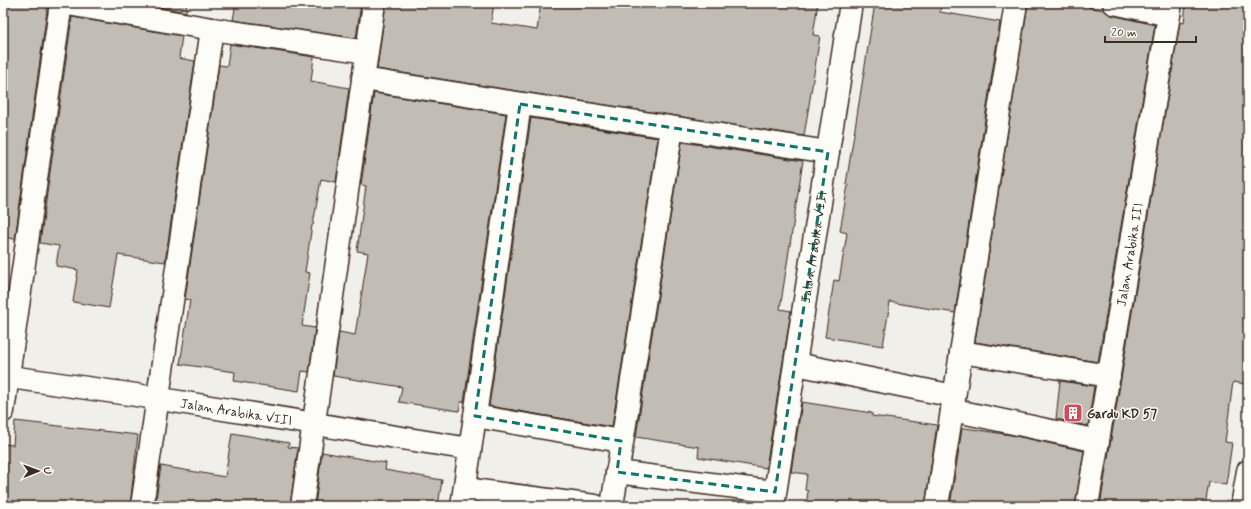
<svg xmlns="http://www.w3.org/2000/svg" width="1251" height="509" font-family="Mynerve,sans-serif">
	<style>
		.building { fill: #c1bcb4; stroke: #3b2a1e }
		.lines { fill: none; stroke-linecap: round; stroke-linejoin: round }
		.minor-casing { stroke: #3b2a1e; stroke-width: 25 }
		.minor { stroke: #fdfcf7; stroke-width: 22 }
		.marked { fill: none; stroke: #0f766e; stroke-width: 3; stroke-dasharray: 8 5; stroke-linejoin: round }
		.labels { text-anchor: middle; stroke-width: 3; stroke-linejoin: round; paint-order: stroke }
		.street-label { font-size: 13px; fill: #3b2a1e; stroke: #fdfcf7 }
		.poi-label { font-size: 13px; font-weight: bold; fill: #3b2a1e; stroke: #fdfcf7; text-anchor: start }
	</style>
	<rect width="100%" height="100%" fill="#f1efea"/>
	<filter id="ink" filterUnits="userSpaceOnUse"><feTurbulence type="fractalNoise" baseFrequency=".025" numOctaves="2"/><feDisplacementMap in="SourceGraphic" scale="8" xChannelSelector="R" yChannelSelector="G"/><feConvolveMatrix kernelMatrix="1 2 1 2 8 2 1 2 1" color-interpolation-filters="sRGB"/></filter>
	<g filter="url(#ink)">
		<path class="building" d="M3,3H48L15,239L3,237Z
			M135,3H187L186,12Z
			M236,3H361L356,38L233,20Z
			M386,3H494L491,23L537,30L541,3H818L813,35L820,36L804,136L377,69Z
			M875,3H941L940,12L1000,22L955,313L890,302L883,346L825,337L834,280L839,281L847,233L840,231L848,185L846,184Z
			M1028,3H1089L1088,7L1104,10L1111,15L1155,25L1098,362L975,342Z
			M1186,3H1248V366L1245,384L1233,382L1225,442L1232,443L1226,485L1209,482L1205,506H1100L1180,22L1184,23Z
			M72,17L182,36L179,58L195,61L165,262L118,255L109,308L73,302L78,270L56,266L59,246L40,243Z
			M230,44L314,57L311,81L349,88L336,182L321,179L313,225H312L305,272L310,273L302,326L315,328L309,372L302,371L299,391L234,381L235,372L180,364L190,300L185,299L219,65L227,66Z
			M374,93L506,114L464,402H461L459,411L399,402L402,387L333,376L339,332L355,335L368,253L357,251L366,186L361,185Z
			M531,118L658,138L612,427L489,406Z
			M682,142L803,161L780,309L791,311L766,468L698,457L699,447L636,437Z
			M1060,381L1094,386L1088,426L1056,419Z
			M802,402L872,413V416L937,425L925,506H806L808,491L805,490L807,474L791,472Z
			M15,421L138,435L130,506H3L4,444L13,445Z
			M965,428L1011,435L1084,451L1075,506H950L962,429Z
			M232,433L289,443L288,447L298,448L290,506H246L214,500L213,506H155L161,466L225,477Z
			M322,452L386,463L385,470L442,480L438,506H315Z"/>
		<g class="lines">
			<defs>
				<g id="minor">
					<path d="M62,3L212,29L367,52"/>
					<path d="M1114,3L1169,15"/>
					<path d="M363,79L828,152"/>
					<path d="M961,352L1109,376"/>
					<path d="M796,364L954,396"/>
					<path id="s1" d="M3,376L136,395L470,449"/>
					<path d="M952,410L1098,441"/>
					<path d="M3,411L61,3"/>
					<path d="M475,416L621,441"/>
					<path d="M617,472L775,492"/>
					<path d="M465,489L595,506"/>
					<path d="M142,506L212,29"/>
					<path d="M302,506L374,3"/>
					<path d="M462,506L520,104"/>
					<path d="M612,506L672,128"/>
					<path id="s2" d="M773,506L851,3"/>
					<path d="M937,506L1016,3"/>
					<path id="s3" d="M1087,506L1171,3"/>
					<path d="M1242,506L1248,471"/>
				</g>
			</defs>
			<use href="#minor" class="minor-casing"/>
			<use href="#minor" class="minor"/>
		</g>
	</g>
	<path class="marked" d="M520,104L828,152L775,492L617,472L621,441L475,416Z"/>
	<defs>
		<symbol id="building-square" viewBox="-11 -11 22 22"><rect x="-9" y="-9" width="18" height="18" rx="4" fill="#d1495b" stroke="#fdfcf7"/><path d="M-4-6H4V6H1V3H-1V6H-4ZM-2.5-4.3h1.7v1.8h-1.7ZM.8-4.3h1.7v1.8H.8ZM-2.5-1h1.7V.8h-1.7ZM.8-1h1.7V.8H.8Z" fill="#fff"/></symbol>
	</defs>
	<g fill-rule="evenodd">
		<use href="#building-square" x="1062" y="402" width="22" height="22"/>
	</g>
	<g class="labels">
		<g class="street-label">
			<text dy="5" stroke="none"><textPath href="#s2" startOffset="262">Jalan Arabika VIII</textPath></text>
			<text dy="5" stroke="none"><textPath href="#s3" startOffset="255">Jalan Arabika III</textPath></text>
			<text dy="5" stroke="none"><textPath href="#s1" startOffset="236">Jalan Arabika VIII</textPath></text>
		</g>
		<g class="poi-label">
			<text x="1087" y="418">Gardu KD 57</text>
		</g>
	</g>
	<rect width="1251" height="509" fill="none" stroke="#fdfcf7" stroke-width="16"/>
	<rect x="8" y="8" width="1235" height="493" fill="none" stroke="#3b2a1e" stroke-width="1.5" filter="url(#ink)"/>
	<g transform="translate(38 471) rotate(89)" stroke="#fdfcf7" stroke-width="3" paint-order="stroke">
	<path d="M0-3L7 15L0 10L-7 15Z" fill="#3b2a1e"/>
	<text y="-6" font-size="11" font-weight="bold" text-anchor="middle" fill="#3b2a1e">U</text>
	</g>
	<path d="M1105 36v6h91v-6" fill="none" stroke="#3b2a1e" stroke-width="2"/>
	<text x="1111" y="36" font-size="12" fill="#3b2a1e" stroke="#fdfcf7" stroke-width="3" paint-order="stroke">20 m</text>
</svg>
